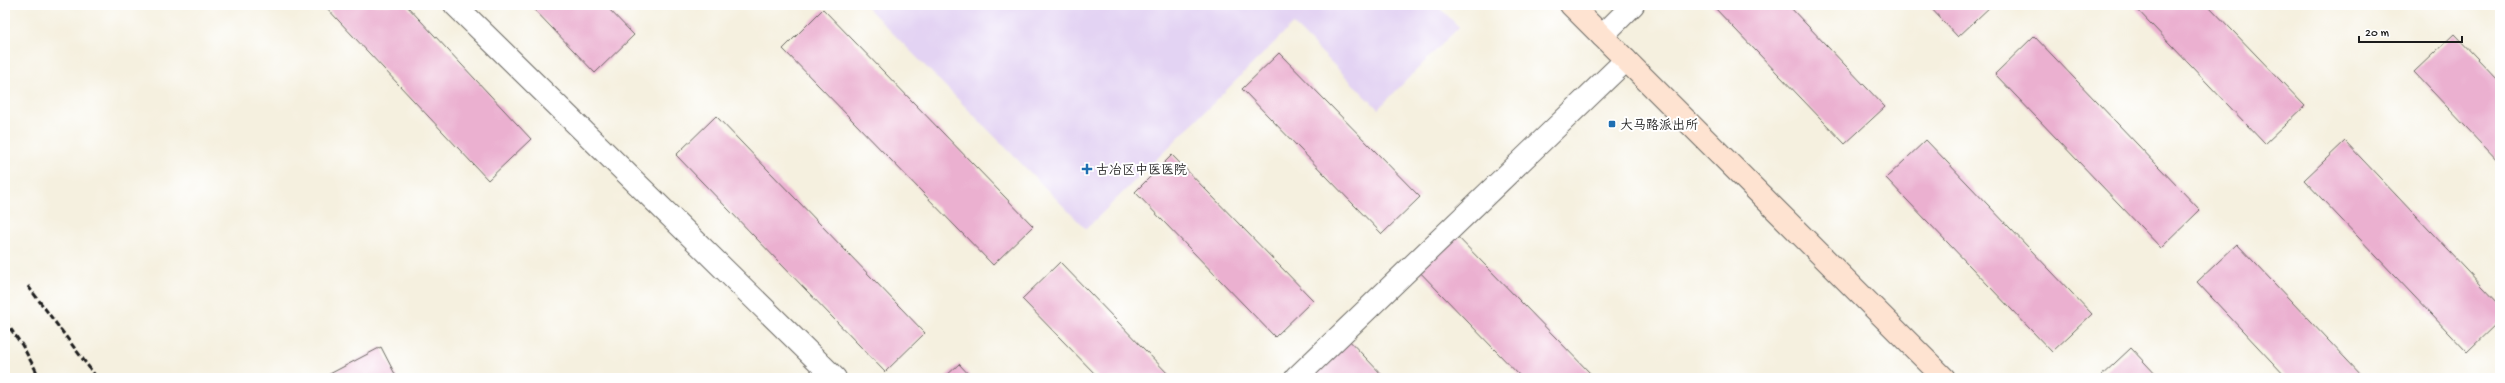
<svg xmlns="http://www.w3.org/2000/svg" width="2505" height="383" font-family="'Gochi Hand','LXGW WenKai TC',sans-serif">
	<style>
		.built { fill: #e3d3f3 }
		.building { fill: #ebb0d0 }
		.lines { fill: none; stroke-linecap: round; stroke-linejoin: round }
		.street-casing { stroke: #686660; stroke-width: 24 }
		.secondary-casing { stroke: #686660; stroke-width: 24 }
		.street { stroke: #fff; stroke-width: 22 }
		.secondary { stroke: #fee3d1; stroke-width: 22 }
		.rail { stroke: #1c1c1c; stroke-width: 3; stroke-dasharray: 6 3; stroke-linecap: butt }
		.poi-dot { fill: #1f6fb2; stroke: #fff; stroke-width: 1.5 }
		.labels { text-anchor: middle; stroke-width: 4; stroke-linejoin: round; paint-order: stroke }
		.poi-label { font-size: 13px; fill: #1c1c1c; stroke: #fff; text-anchor: start }
	</style>
	<rect width="100%" height="100%" fill="#fff"/>
	<filter id="ink" filterUnits="userSpaceOnUse"><feTurbulence type="fractalNoise" baseFrequency=".025" numOctaves="2"/><feDisplacementMap in="SourceGraphic" scale="8" xChannelSelector="R" yChannelSelector="G"/><feConvolveMatrix kernelMatrix="1 2 1 2 8 2 1 2 1" color-interpolation-filters="sRGB"/></filter>
	<filter id="wash" filterUnits="userSpaceOnUse"><feTurbulence type="fractalNoise" baseFrequency=".012" numOctaves="4" result="noise"/><feDisplacementMap in="SourceGraphic" scale="16" xChannelSelector="R" yChannelSelector="G"/><feGaussianBlur stdDeviation="0.9" result="paint"/><feColorMatrix in="noise" values="0 0 0 0 0 0 0 0 0 0 0 0 0 0 0 0 0 1.4 0 .05"/><feComposite in="paint" operator="in"/></filter>
	<g filter="url(#wash)">
		<rect width="100%" height="100%" fill="#f5f0df"/>
		<path class="built" d="M865,5H1437L1459,27L1378,109L1293,24L1086,229Z"/>
		<g id="blocks">
			<path class="building" d="M324,5H406L531,139L488,180Z
				M530,5H605L634,35L595,73Z
				M1712,5H1788L1885,107L1845,144Z
				M1928,5H1992L1958,37Z
				M2133,5H2208L2305,106L2265,144Z
				M823,9L1033,226L993,265L783,49Z
				M2454,34L2500,82V163L2414,72Z
				M2034,36L2200,210L2161,248L1995,74Z
				M1279,53L1420,197L1382,234L1242,89Z
				M716,116L925,333L885,372L676,155Z
				M1926,140L2092,314L2052,352L1886,178Z
				M2345,141L2500,305V320L2467,352L2304,180Z
				M1172,155L1313,300L1275,337L1135,192Z
				M1451,230L1592,375L1588,378H1522L1414,266Z
				M2237,244L2364,378H2287L2197,282Z
				M1060,262L1172,378H1099L1022,299Z
				M1344,335L1385,378H1313L1306,372Z
				M381,347L397,378H322Z
				M2131,348L2159,378H2099Z
				M959,364L972,378H944Z"/>
		</g>
	</g>
	<g filter="url(#ink)">
		<use href="#blocks" fill-opacity="0" stroke="#686660" stroke-width="1"/>
		<g class="lines">
			<defs>
				<path id="street" d="M455,5L835,378
					M1602,36L1633,5
					M1296,378L1626,60"/>
				<path id="secondary" d="M1571,5L1944,378"/>
			</defs>
			<use href="#street" class="street-casing"/>
			<use href="#secondary" class="secondary-casing"/>
			<use href="#street" class="street"/>
			<use href="#secondary" class="secondary"/>
			<path class="rail" d="M28,286L97,378
				M5,321L22,345L40,378
				M5,372L8,378"/>
		</g>
	</g>
	<g class="poi-dot">
		<rect x="1608" y="120" width="8" height="8" rx="2"/>
		<path d="M1085 163h4v4h4v4h-4v4h-4v-4h-4v-4h4z"/>
	</g>
	<g class="labels">
		<g class="poi-label">
			<text x="1620" y="129">大马路派出所</text>
			<text x="1096" y="174">古冶区中医医院</text>
		</g>
	</g>
	<rect width="2505" height="383" fill="none" stroke="#fff" stroke-width="20"/>
	<path d="M2359 36v6h103v-6" fill="none" stroke="#1c1c1c" stroke-width="2"/>
	<text x="2365" y="36" font-size="12" fill="#1c1c1c" stroke="#ffffff" stroke-width="3" paint-order="stroke">20 m</text>
</svg>
